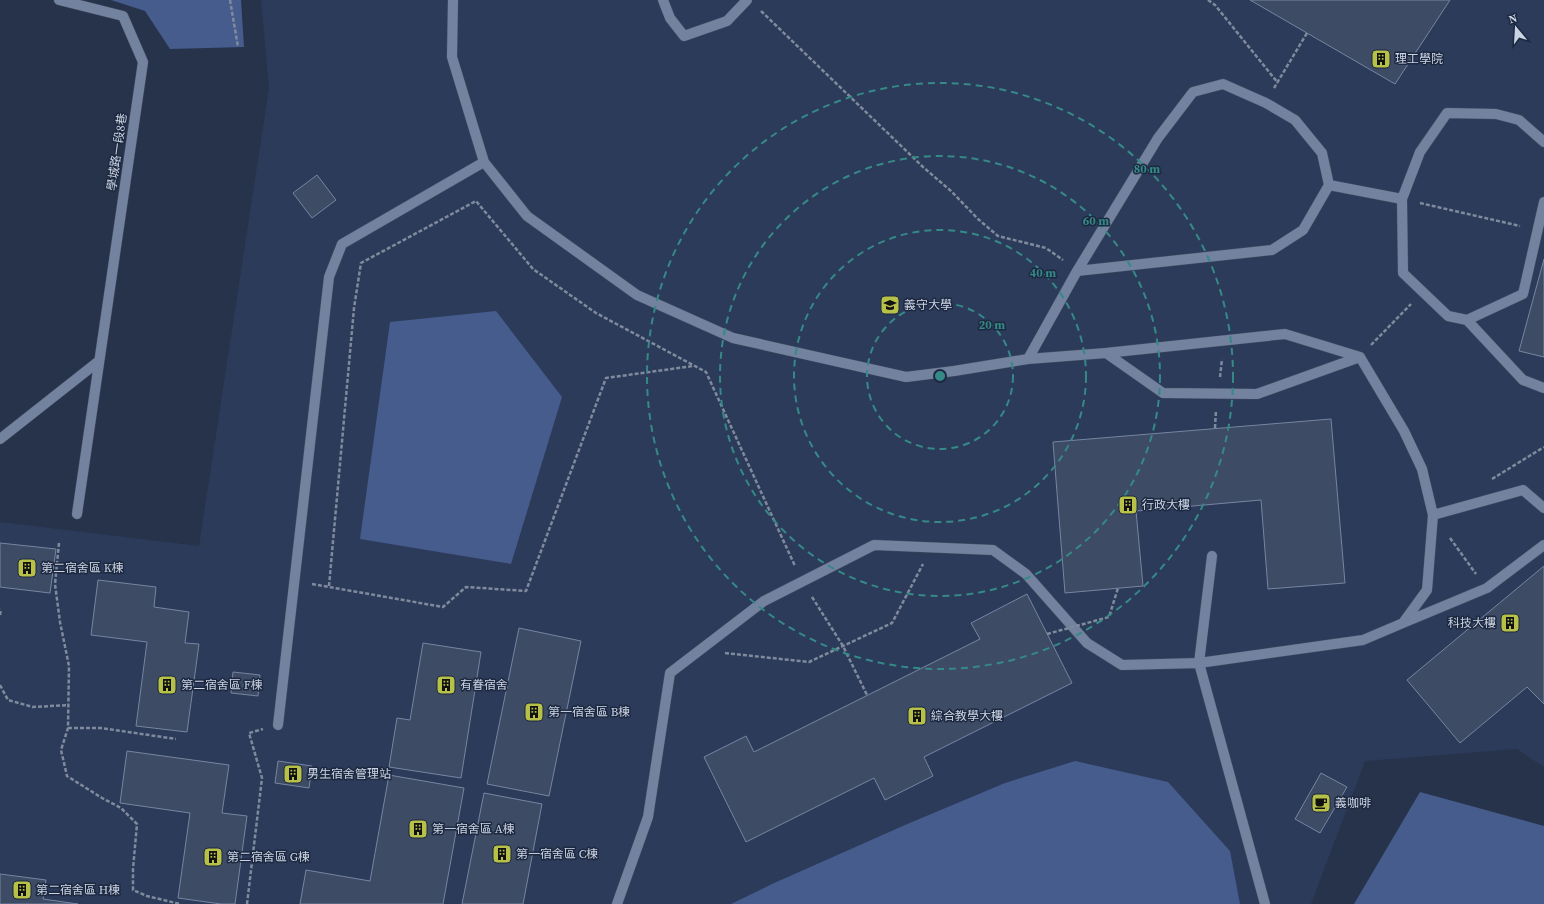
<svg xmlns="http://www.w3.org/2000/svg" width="1544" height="904" font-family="'Source Serif 4','Noto Sans TC',serif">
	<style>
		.built { fill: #2c3b5a }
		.green { fill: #455c8c }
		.building { fill: #3e4b65; stroke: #7785a2 }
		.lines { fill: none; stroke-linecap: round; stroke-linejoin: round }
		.minor-casing { stroke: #444e62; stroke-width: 11 }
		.path { stroke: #808a9d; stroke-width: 2.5; stroke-dasharray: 4 2; stroke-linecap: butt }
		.minor { stroke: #73829e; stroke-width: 10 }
		.path-bridge { stroke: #808a9d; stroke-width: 2.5; stroke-dasharray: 4 2; stroke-linecap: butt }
		.ring { fill: none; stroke: #358986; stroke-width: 2; stroke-dasharray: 7 5 }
		.labels { text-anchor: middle; stroke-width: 3; stroke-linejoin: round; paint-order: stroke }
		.poi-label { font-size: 12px; fill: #ccd4e4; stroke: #1d2940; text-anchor: start }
		.street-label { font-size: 12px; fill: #ccd4e4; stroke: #1d2940 }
		.centre { fill: #358986; stroke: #1d2940; stroke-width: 2 }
		.ring-label { font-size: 12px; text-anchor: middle; font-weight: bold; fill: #358986; stroke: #1d2940; stroke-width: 3; stroke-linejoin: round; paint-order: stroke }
	</style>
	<rect width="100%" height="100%" fill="#27334b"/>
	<path class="built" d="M261,0H1544V767L1517,749L1365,761L1311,904H0V522L199,546L269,88Z"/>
	<path class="green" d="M111,0H241L244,47L170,49L145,11Z
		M496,311L562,397L511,564L360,539L390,322Z
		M1075,761L1168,782L1230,851L1240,904H731L772,884L905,825L1005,783Z
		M1420,792L1544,826V904H1354Z"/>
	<path class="building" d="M1250,0H1450L1395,84Z
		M317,175L336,200L312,218L293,193Z
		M1544,259V357L1519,351Z
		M1331,419L1345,583L1268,589L1261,500L1136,511L1143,586L1065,593L1053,442Z
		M0,543L56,549L50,593L0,587Z
		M1544,566V704L1527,687L1460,743L1407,680Z
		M98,580L156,587L154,607L189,612L185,643L199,644L187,732L136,726L147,642L91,635Z
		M1027,594L1072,683L924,757L933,776L885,800L874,778L746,842L704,757L746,736L754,752L980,639L971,623Z
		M519,628L581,641L549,796L487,784Z
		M423,643L481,652L461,778L389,767L397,718L410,720Z
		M233,672L260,675L258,696L231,693Z
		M127,751L229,765L222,813L247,816L235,904H221L178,898L190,813L120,803Z
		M278,761L312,766L309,788L275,783Z
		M1321,773L1347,787L1320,833L1295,819Z
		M389,775L464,788L443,904H300L306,870L370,881Z
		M484,793L542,804L523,904H462Z
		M0,874L46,880L43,899L78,904H0Z"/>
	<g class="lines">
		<defs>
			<path id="minor" d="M59,0L123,16L143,62L77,514
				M453,0L452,57L484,162L527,216L637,295L733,338L906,377L954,371L1028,359L1077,271L1158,138L1193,92L1223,84L1266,103L1295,120L1322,153L1329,185L1303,230L1272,250L1077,271
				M663,0L670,18L684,36L727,21L747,0
				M1544,142L1519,120L1496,114L1447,113L1420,152L1402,199L1403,273L1448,316L1467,320L1523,294L1544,202
				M1329,185L1402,199
				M1467,320L1523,380L1544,388
				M1106,353L1163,393L1257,394L1360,357
				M0,439L99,361
				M1433,515L1523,490L1544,508
				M1212,556L1199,663L1265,904
				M1403,623L1487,588L1544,545
				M278,725L329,277L342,244L484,162
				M617,904L648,817L670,673L764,601L874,545L993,550L1026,574L1087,643L1122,665L1199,663L1363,640L1403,623L1427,590L1433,515L1422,469L1404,431L1360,357L1285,334L1106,353L1028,359"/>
		</defs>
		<use href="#minor" class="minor-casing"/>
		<path class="path" d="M230,0L238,47
			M1208,0L1215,5L1278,83
			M761,11L923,167L951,191L978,219L998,236L1046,248L1063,260
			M1274,88L1307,33
			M1420,203L1520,226
			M1371,345L1411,304
			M1220,377L1222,359
			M1215,428L1216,410
			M1492,479L1544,447
			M1450,538L1476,574
			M59,543L55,584L60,622L69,666L68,728L61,750L67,776L102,798L121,808L137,824L133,869V890L147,896L180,904
			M312,584L443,607L466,587L526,591L606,378L693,366
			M329,586L354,308L361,263L476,201L533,269L596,313L706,372L795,566
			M812,597L843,646L867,695
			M0,615L1,609
			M725,653L809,662L892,623L923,564
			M0,685L8,700L33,707L69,705
			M68,728H101L176,739
			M247,904L262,778L249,733L263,729"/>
		<use href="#minor" class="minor"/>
		<path class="path-bridge" d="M1047,634L1109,617L1118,588"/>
	</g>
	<g class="ring">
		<circle cx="940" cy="376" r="73"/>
		<circle cx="940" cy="376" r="146"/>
		<circle cx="940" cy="376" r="220"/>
		<circle cx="940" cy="376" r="293"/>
	</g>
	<defs>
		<symbol id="building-square" viewBox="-11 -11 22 22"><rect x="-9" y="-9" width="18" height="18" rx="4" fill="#b7c147" stroke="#1d2940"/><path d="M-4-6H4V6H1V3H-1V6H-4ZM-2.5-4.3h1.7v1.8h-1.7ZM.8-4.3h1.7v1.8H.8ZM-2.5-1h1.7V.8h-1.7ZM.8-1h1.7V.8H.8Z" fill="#111"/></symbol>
		<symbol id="university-square" viewBox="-11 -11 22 22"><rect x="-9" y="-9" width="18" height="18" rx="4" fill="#b7c147" stroke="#1d2940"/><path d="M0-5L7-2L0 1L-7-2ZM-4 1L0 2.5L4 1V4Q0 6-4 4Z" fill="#111"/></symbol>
		<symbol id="cafe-square" viewBox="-11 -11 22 22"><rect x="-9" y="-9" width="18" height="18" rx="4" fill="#b7c147" stroke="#1d2940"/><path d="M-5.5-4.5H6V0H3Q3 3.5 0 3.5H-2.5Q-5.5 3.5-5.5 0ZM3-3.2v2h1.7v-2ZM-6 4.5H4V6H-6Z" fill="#111"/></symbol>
	</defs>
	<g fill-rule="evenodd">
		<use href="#building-square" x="1370" y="48" width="22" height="22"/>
		<use href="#university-square" x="879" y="294" width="22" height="22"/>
		<use href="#building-square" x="1117" y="494" width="22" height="22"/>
		<use href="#building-square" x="16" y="557" width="22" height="22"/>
		<use href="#building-square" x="1499" y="612" width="22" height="22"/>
		<use href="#building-square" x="156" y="674" width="22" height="22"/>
		<use href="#building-square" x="435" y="674" width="22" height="22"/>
		<use href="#building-square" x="523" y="701" width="22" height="22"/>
		<use href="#building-square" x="906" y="705" width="22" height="22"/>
		<use href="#building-square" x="282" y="763" width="22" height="22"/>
		<use href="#cafe-square" x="1310" y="792" width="22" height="22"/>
		<use href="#building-square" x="407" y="818" width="22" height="22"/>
		<use href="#building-square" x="491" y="843" width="22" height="22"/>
		<use href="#building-square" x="202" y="846" width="22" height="22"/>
		<use href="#building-square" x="11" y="879" width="22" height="22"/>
	</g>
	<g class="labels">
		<g class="poi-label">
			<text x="1395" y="63">理工學院</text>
			<text x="904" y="309">義守大學</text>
			<text x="1142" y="509">行政大樓</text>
			<text x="41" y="572">第二宿舍區 K棟</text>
			<text x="1496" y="627" text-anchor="end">科技大樓</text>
			<text x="181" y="689">第二宿舍區 F棟</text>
			<text x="460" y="689">有眷宿舍</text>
			<text x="548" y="716">第一宿舍區 B棟</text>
			<text x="931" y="720">綜合教學大樓</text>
			<text x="307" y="778">男生宿舍管理站</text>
			<text x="1335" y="807">義咖啡</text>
			<text x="432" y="833">第一宿舍區 A棟</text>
			<text x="516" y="858">第一宿舍區 C棟</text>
			<text x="227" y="861">第二宿舍區 G棟</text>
			<text x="36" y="894">第二宿舍區 H棟</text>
		</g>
		<g class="street-label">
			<text transform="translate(117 152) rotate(-82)" y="4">學城路一段8巷</text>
		</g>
	</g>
	<circle cx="940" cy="376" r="6" class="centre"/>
	<g class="ring-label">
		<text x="1147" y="173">80 m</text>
		<text x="1096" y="225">60 m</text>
		<text x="1043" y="277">40 m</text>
		<text x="992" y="329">20 m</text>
	</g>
	<g transform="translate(1516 28) rotate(342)" stroke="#1d2940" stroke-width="3" paint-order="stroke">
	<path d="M0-3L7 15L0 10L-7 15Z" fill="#ccd4e4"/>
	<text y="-6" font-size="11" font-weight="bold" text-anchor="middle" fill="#ccd4e4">N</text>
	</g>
</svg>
